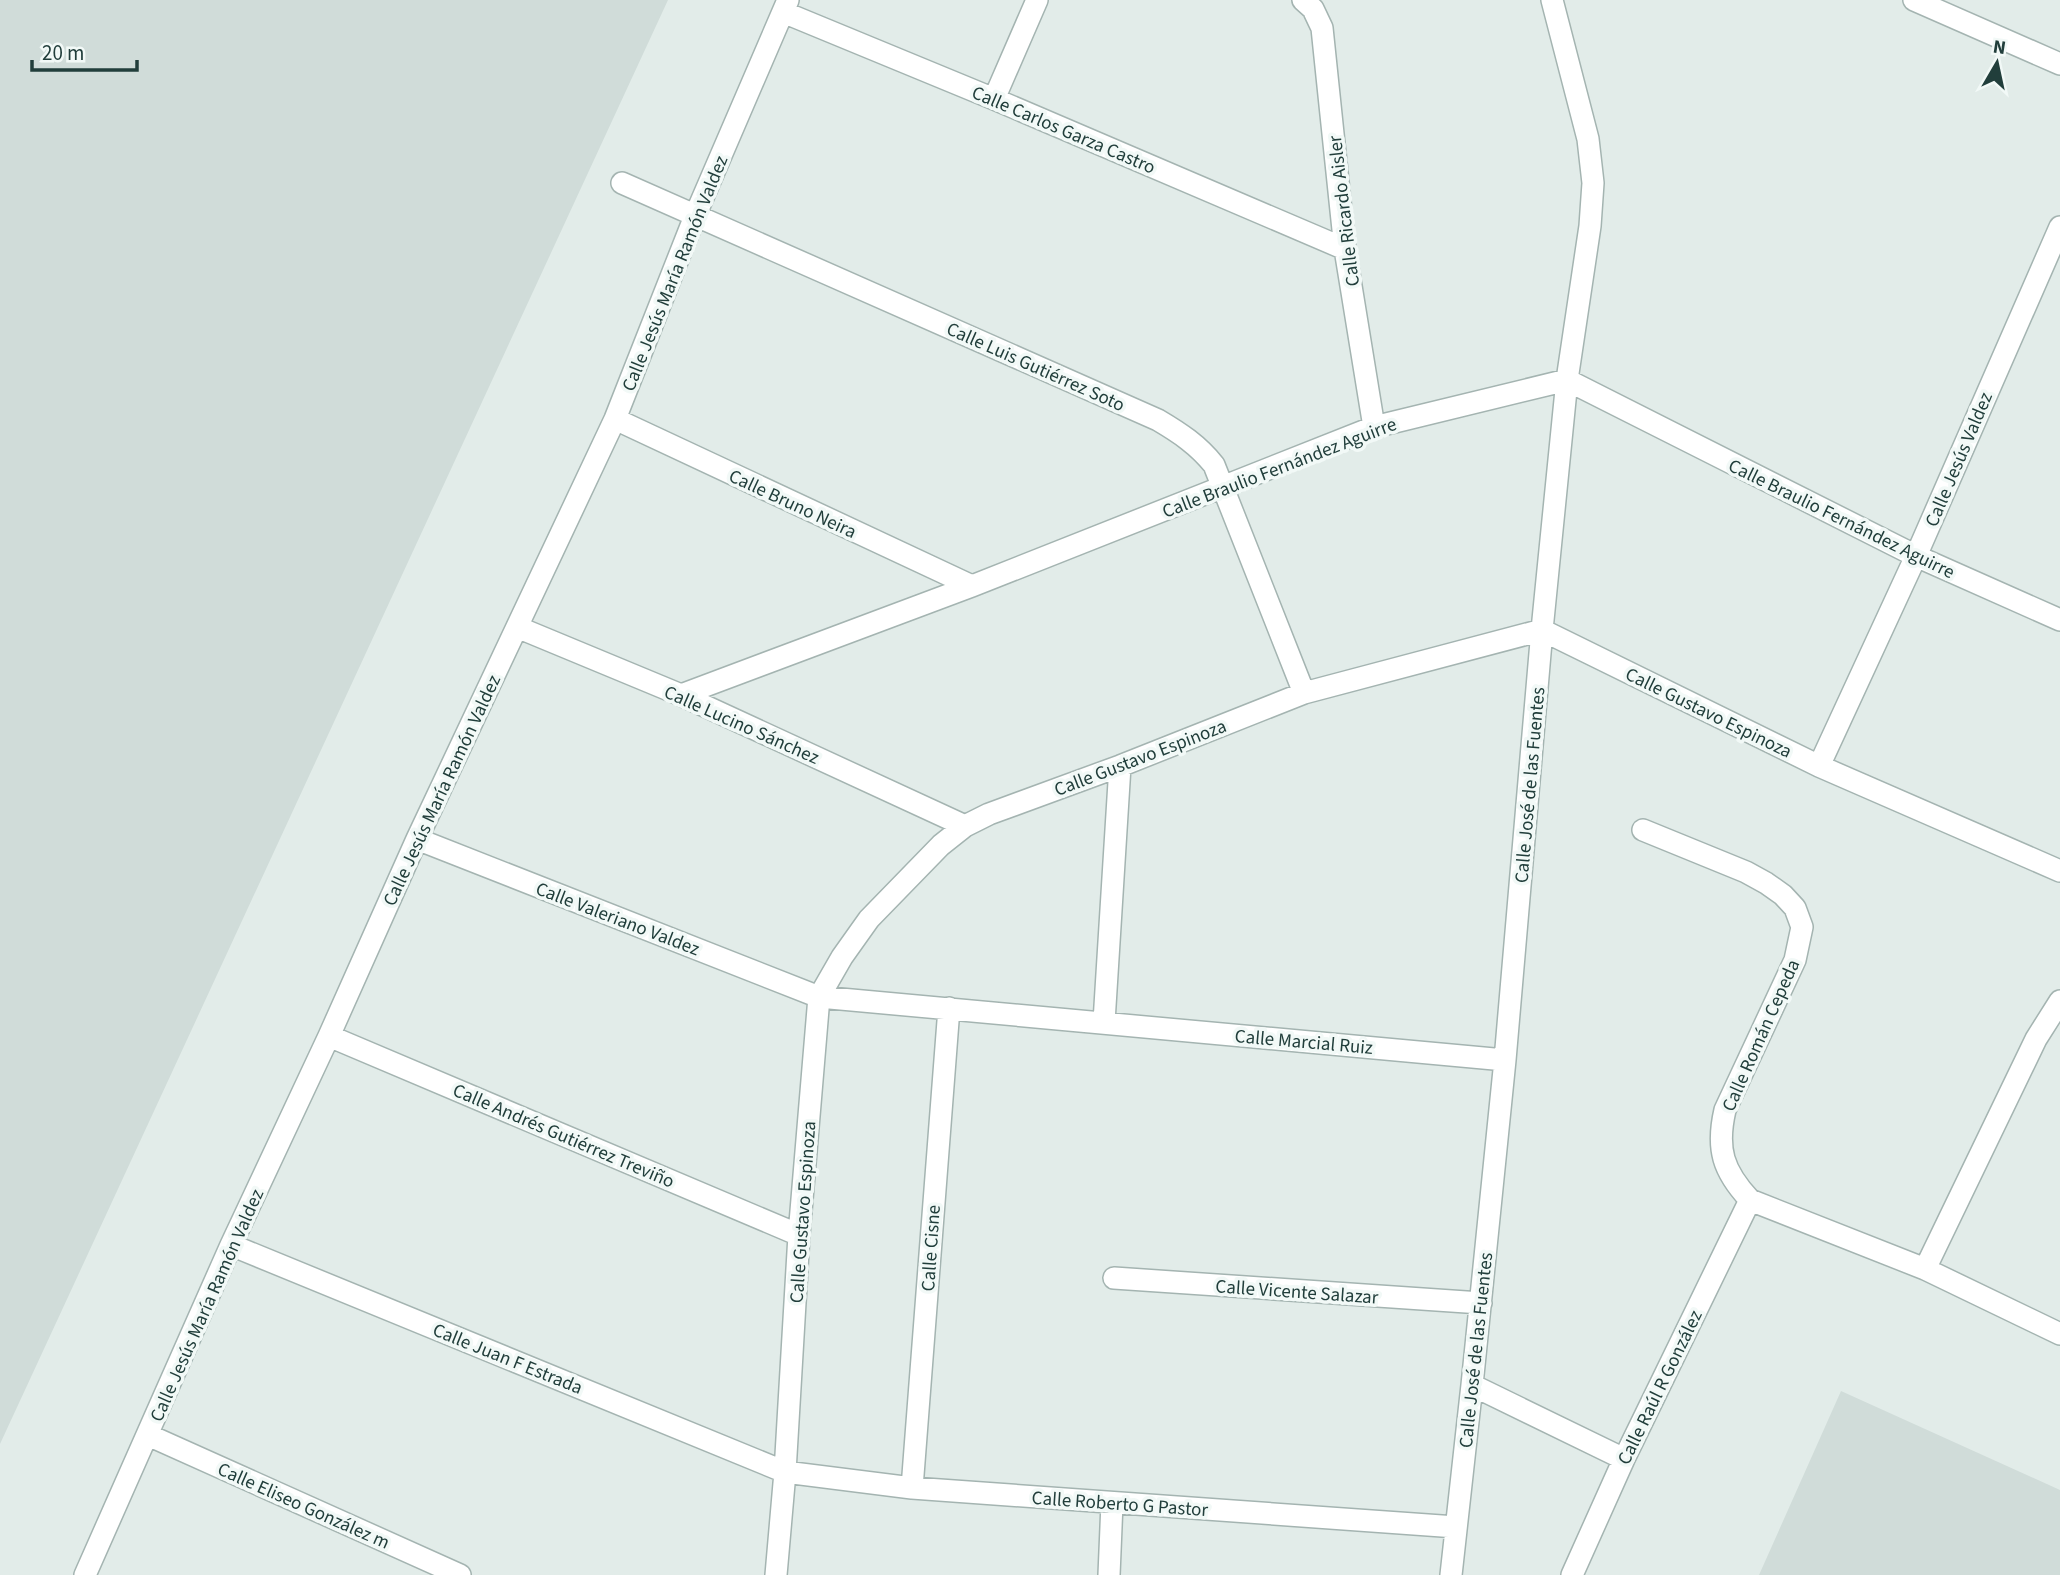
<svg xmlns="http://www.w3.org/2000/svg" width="2060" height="1575" font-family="'Source Sans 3',sans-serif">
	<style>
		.built { fill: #d0dcd9 }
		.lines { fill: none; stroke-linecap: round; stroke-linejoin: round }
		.street-casing { stroke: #a4b4b1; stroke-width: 24 }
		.street { stroke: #fff; stroke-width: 21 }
		.labels { text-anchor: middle; stroke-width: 7; stroke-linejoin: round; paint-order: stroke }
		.street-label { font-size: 19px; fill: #213e3b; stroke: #f2f9f7 }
	</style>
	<rect width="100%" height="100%" fill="#e2ece9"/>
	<path class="built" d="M0,0H668L0,1444Z
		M1841,1391L2060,1490V1575H1759Z"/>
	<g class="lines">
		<defs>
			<path id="street" d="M1303,0L1313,9L1322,28L1345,249L1374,427
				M1914,0L2060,64
				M783,12L994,99L1345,249
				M994,99L1037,0
				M622,183L1158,420C1180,433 1198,445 1214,465L1304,693
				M615,419L972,586
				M517,627L681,695L965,826
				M681,695L972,586L1374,427L1567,380L1916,556L2060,620
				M1819,766L1916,556L2060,227
				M1643,830L1746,872L1766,883L1783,895L1795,908L1802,927L1795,960L1725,1110C1716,1149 1723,1171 1750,1200L1925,1269L2060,1334
				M417,839L819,997L1505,1060
				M1104,1022L1120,766
				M329,1036L799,1235
				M231,1245L785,1472L912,1488L1456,1527
				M1925,1269L2036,1039L2060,1001
				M1114,1278L1481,1303
				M1472,1385L1624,1459
				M148,1435L460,1575
				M912,1488L949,1008
				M85,1575L231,1245L329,1036L417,839L615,419L695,216L788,0
				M776,1575L785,1472L799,1235L819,997L842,957L869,919L941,845L965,826L989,814L1120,766L1304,693L1542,630L1819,766L2060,871
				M1109,1575L1112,1503
				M1451,1575L1472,1385L1505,1060L1542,630L1567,380L1590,226L1593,183L1588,139L1552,0
				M1572,1575L1624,1459L1750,1200"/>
		</defs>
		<use href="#street" class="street-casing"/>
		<use href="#street" class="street"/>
	</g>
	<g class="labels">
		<g class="street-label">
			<text transform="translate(1064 129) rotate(23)" y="7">Calle Carlos Garza Castro</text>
			<text transform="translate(1343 211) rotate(-97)" y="7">Calle Ricardo Aisler</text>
			<text transform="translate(674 273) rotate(-68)" y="7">Calle Jesús María Ramón Valdez</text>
			<text transform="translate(1036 366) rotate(24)" y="7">Calle Luis Gutiérrez Soto</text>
			<text transform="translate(1958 459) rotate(-67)" y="7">Calle Jesús Valdez</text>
			<text transform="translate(1279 467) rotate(-21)" y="7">Calle Braulio Fernández Aguirre</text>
			<text transform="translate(793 503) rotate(25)" y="7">Calle Bruno Neira</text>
			<text transform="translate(1842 518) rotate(26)" y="7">Calle Braulio Fernández Aguirre</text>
			<text transform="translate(1709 712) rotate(26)" y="7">Calle Gustavo Espinoza</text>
			<text transform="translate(742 724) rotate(24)" y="7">Calle Lucino Sánchez</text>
			<text transform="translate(1140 757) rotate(-21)" y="7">Calle Gustavo Espinoza</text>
			<text transform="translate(1529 785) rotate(-85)" y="7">Calle José de las Fuentes</text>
			<text transform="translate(441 790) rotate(-65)" y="7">Calle Jesús María Ramón Valdez</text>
			<text transform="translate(618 918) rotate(21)" y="7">Calle Valeriano Valdez</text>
			<text transform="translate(1760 1035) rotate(-66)" y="7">Calle Román Cepeda</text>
			<text transform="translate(1304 1041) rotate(5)" y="7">Calle Marcial Ruiz</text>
			<text transform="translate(564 1135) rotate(23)" y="7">Calle Andrés Gutiérrez Treviño</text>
			<text transform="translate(802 1212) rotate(-86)" y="7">Calle Gustavo Espinoza</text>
			<text transform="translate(930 1248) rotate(-86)" y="7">Calle Cisne</text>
			<text transform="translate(1297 1291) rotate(4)" y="7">Calle Vicente Salazar</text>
			<text transform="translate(206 1305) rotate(-66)" y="7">Calle Jesús María Ramón Valdez</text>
			<text transform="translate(1475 1350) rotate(-84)" y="7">Calle José de las Fuentes</text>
			<text transform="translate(508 1358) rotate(22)" y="7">Calle Juan F Estrada</text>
			<text transform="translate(1659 1387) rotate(-64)" y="7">Calle Raúl R González</text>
			<text transform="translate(1120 1503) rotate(4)" y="7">Calle Roberto G Pastor</text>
			<text transform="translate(304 1505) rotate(24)" y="7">Calle Eliseo González m</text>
		</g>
	</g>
	<g transform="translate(1997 63) rotate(9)" stroke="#f2f9f7" stroke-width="5" paint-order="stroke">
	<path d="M0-5L12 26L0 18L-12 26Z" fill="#213e3b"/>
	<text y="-10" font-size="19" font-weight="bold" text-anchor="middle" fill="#213e3b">N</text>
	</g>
	<path d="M32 60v10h105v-10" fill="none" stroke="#213e3b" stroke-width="3.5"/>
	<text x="42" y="60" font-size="21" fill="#213e3b" stroke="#f2f9f7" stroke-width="5" paint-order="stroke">20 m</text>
</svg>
